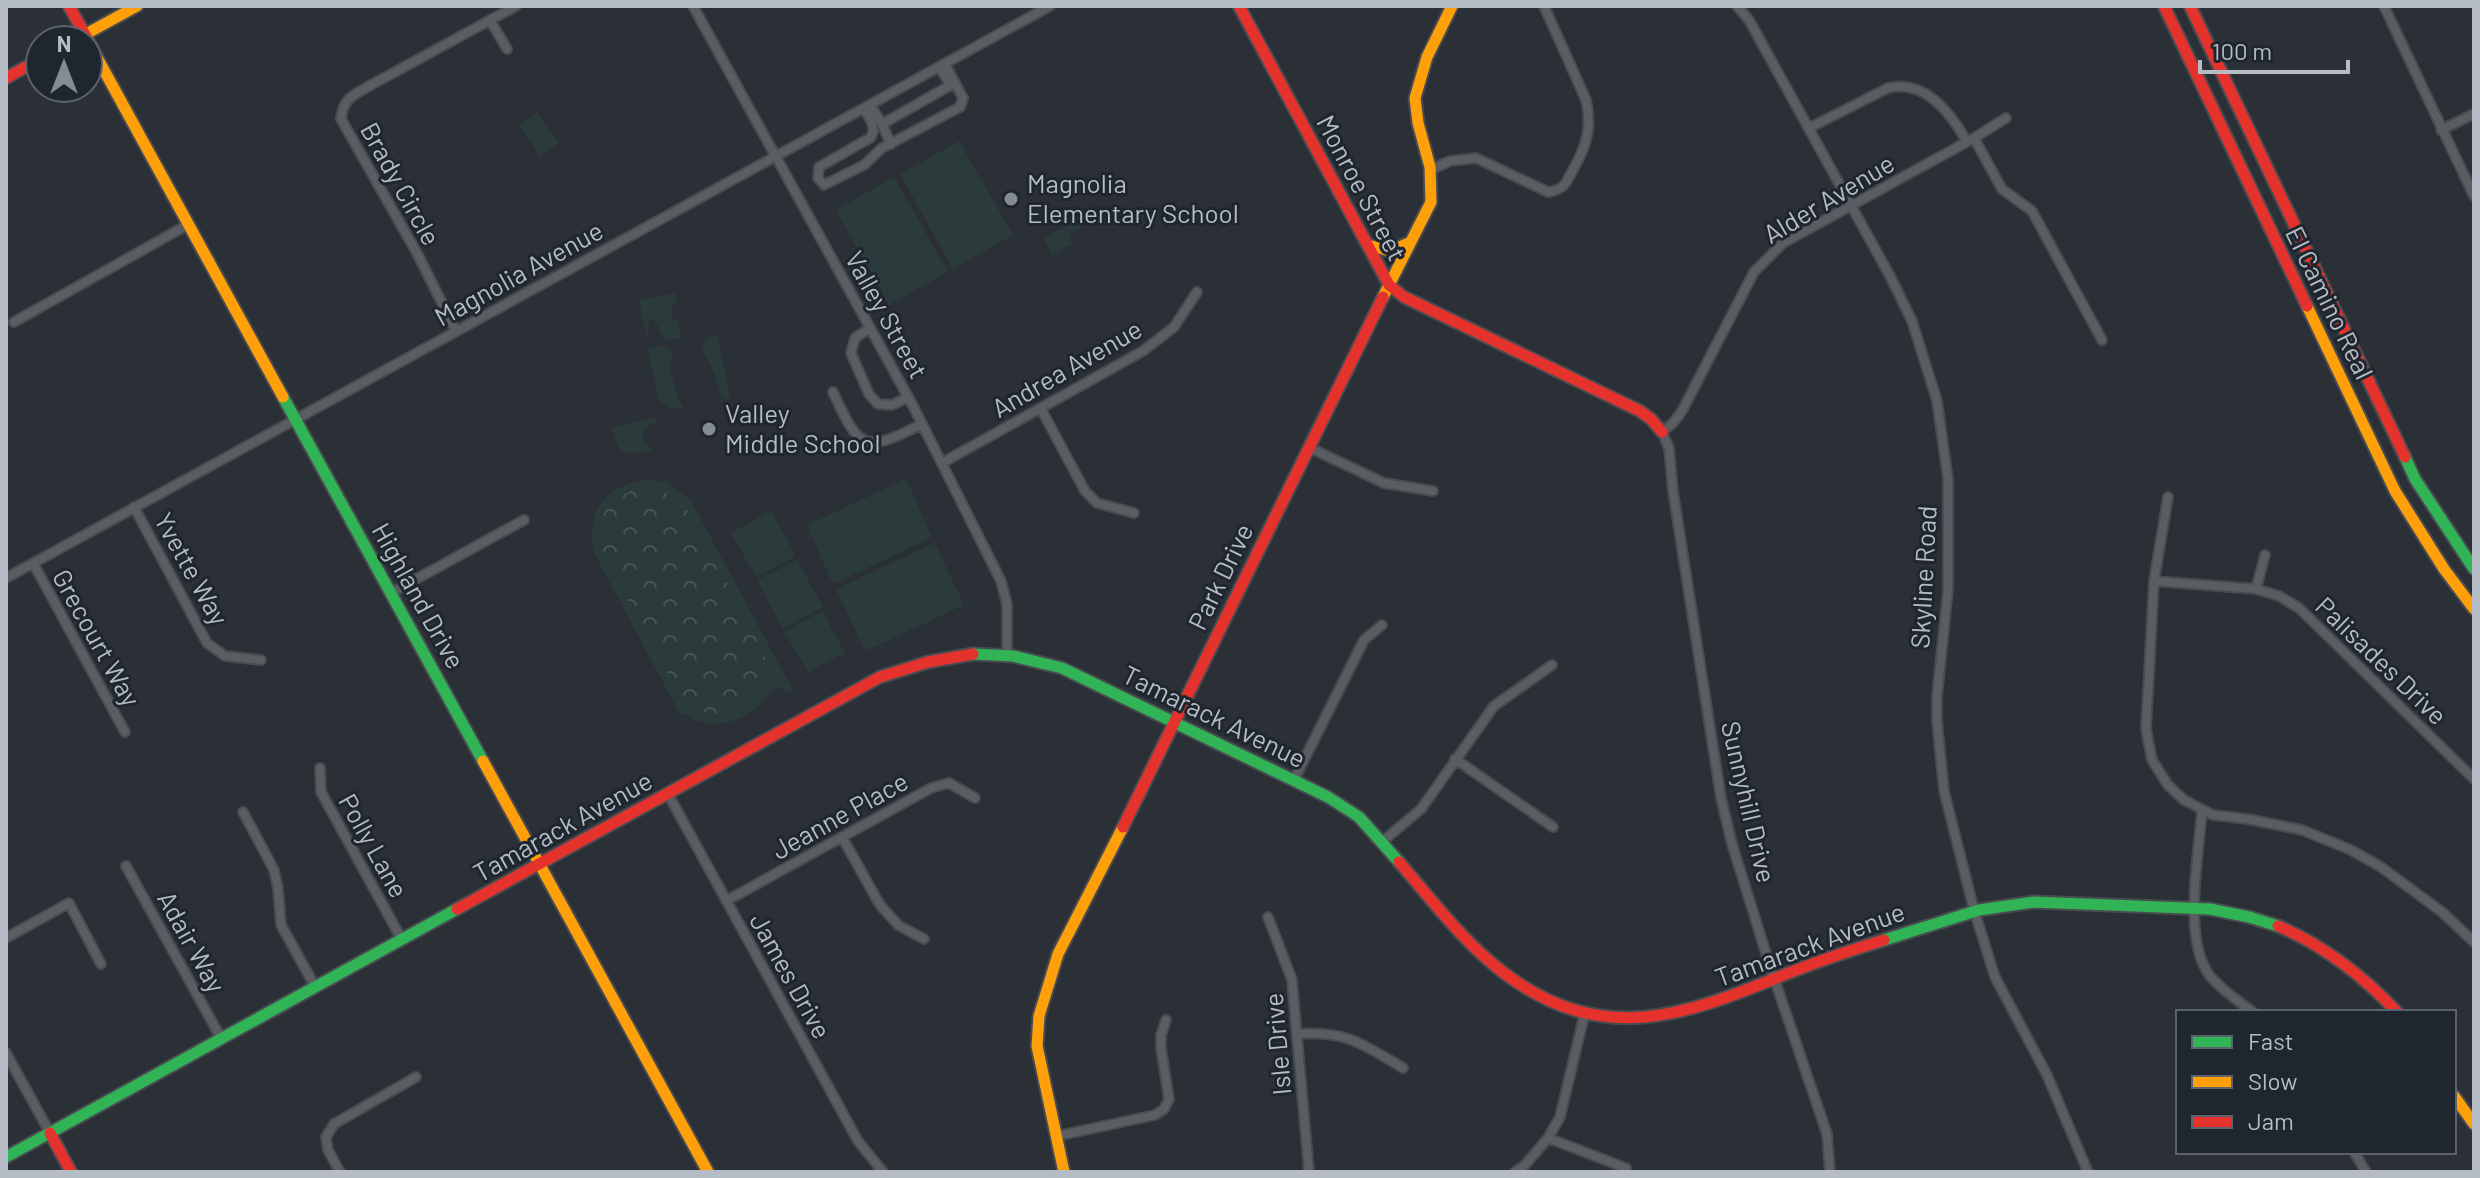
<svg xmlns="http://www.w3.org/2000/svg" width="2480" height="1178" font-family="Barlow,sans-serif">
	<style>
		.grass { fill: #2b3b3c }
		.park { fill: url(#park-crowns) }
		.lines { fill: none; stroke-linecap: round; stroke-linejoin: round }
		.street-casing { stroke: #484c51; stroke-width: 12 }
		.fast-casing { stroke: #484c51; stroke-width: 15 }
		.slow-casing { stroke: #484c51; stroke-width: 15 }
		.jam-casing { stroke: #484c51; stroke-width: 15 }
		.street { stroke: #5a5e63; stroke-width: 8 }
		.fast { stroke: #30b455; stroke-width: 11 }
		.slow { stroke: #ff9f0a; stroke-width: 11 }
		.jam { stroke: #e5322d; stroke-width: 11 }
		.poi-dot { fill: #848b94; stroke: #1f262f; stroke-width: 3 }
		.labels { text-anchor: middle; stroke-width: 6; stroke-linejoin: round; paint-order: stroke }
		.street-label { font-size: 26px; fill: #b5bcc6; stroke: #1f262f }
		.poi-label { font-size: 26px; fill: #b5bcc6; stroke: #1f262f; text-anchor: start }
	</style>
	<defs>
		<pattern id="park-crowns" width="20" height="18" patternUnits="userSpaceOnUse" patternTransform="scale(2)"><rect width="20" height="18" fill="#2b3b3c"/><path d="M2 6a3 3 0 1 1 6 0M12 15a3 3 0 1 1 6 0" fill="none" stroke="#485557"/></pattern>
	</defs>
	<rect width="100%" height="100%" fill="#2a3036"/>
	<path class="grass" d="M537,112L559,143L540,156L519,125Z
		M959,141L1013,235L953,269L900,174Z
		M894,177L948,272L889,305L836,210Z
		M1081,206L1090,223L1069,234L1066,230L1073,244L1052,255L1043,238L1065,227L1060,218Z
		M675,293L677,303L673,306L670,312L673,318L678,322L681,338L665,341L654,319L649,320L647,341L639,300Z
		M718,335L730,399L724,400L720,396L715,374L702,348L706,337Z
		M665,345L673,354L670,367L679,403H682L683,408L673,409L658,400L648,348Z
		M656,418L657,423L650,425L642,436L645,445L655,450L629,454L619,449L611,427Z
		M646,479L668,482L690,499L793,690L787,693L782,687C768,689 767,698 757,707C738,724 705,732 685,713L681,716L594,553C585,510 605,487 646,479Z
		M906,479L932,537L833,584L807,525Z
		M771,511L796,556L756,577L731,533Z
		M935,543L964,605L865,651L836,589Z
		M797,560L823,607L783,629L757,580Z
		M822,611L845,653L808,672L784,632Z"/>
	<path class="park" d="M639,488C659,488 671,493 685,506L762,648C782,703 717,737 679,695L601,550C594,517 608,499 639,488Z"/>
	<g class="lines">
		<defs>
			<path id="street" d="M693,6L913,406L1001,581L1007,604V655
				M1737,6L1749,20L1890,276L1912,321L1937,401L1948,479V589L1937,697V721L1944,791L1974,910L1995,977L2047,1075L2088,1172
				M2384,6L2474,196
				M490,20L507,49
				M870,105L882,124L951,85L939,67
				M864,109C869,118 878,128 870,138L819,167L818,178L824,185L864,165L882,148L960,107L963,98L945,64
				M882,124L891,144
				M1809,128L1888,88C1925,79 1951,113 1967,142
				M2441,130L2474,114
				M1974,138L2002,189L2032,211L2102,340
				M1432,169L1450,161L1476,158L1548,192C1565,190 1567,181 1574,168C1587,145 1592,126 1586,100L1544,6
				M14,322L189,224
				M870,328L855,338L851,353L869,394L878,404L892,405L908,397
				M456,331L418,255L341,119C343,98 354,95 371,85L516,6
				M833,392C859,449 864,454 922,424
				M1041,409L1085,491L1097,503L1134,513
				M1308,447L1384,483L1433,491
				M942,463L1143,351L1174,327L1197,292
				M2168,497L2154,581L2146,729L2152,760L2168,785L2184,800L2213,815L2248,819L2302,830L2351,850L2381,867L2442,912L2474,942
				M134,507L207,643L225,656L261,660
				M33,563L125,732
				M6,578L1050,6
				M2154,581L2256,589L2279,596L2299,608L2474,779
				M2256,589L2265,555
				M391,593L524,520
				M1455,759L1553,827
				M320,768L321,792L402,940
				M1294,780L1364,640L1382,625
				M668,794L858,1141L883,1172
				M2202,810C2199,854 2182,940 2210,976C2222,990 2238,1001 2253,1012
				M243,812L274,870L278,888L281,925L316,988
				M842,837L880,905L898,925L924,939
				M1383,841L1421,809L1494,706L1552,665
				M126,866L221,1038
				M726,901L931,788L949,783L975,798
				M1268,917L1292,980L1309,1172
				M6,938L69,903L101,964
				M1298,1034C1348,1031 1362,1044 1403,1068
				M6,1053L50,1133
				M1057,1136L1155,1115L1164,1109L1169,1099L1161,1048V1035L1166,1020
				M1548,1138L1626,1168
				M2354,1152L2366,1172
				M340,1172L328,1150L326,1137L334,1124L416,1077
				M1515,1172L1525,1165L1548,1138L1560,1117L1585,1012
				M1830,1172L1827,1134L1769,963L1732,844L1721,798L1673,491L1669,448L1662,432L1673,423L1682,411L1754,272L1783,243L1974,138L2006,118"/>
			<path id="fast" d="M283,397L483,761
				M2405,457L2415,479L2474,569
				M973,654L1013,656L1062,668L1328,797L1359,817L1399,862
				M1884,940L1979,910L2034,902L2210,909L2249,917L2278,926
				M6,1157L457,909"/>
			<path id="slow" d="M75,40L137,6
				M88,41L283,397
				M1368,245L1390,251L1411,242
				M1383,297L1431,202L1430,167L1418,123L1415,98L1427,57L1452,6
				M2307,306L2395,491L2444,569L2474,609
				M483,761L708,1172
				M2454,1096L2474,1124
				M1064,1172L1037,1046L1039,1016L1058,954L1123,827"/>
			<path id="jam" d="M69,6L88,40
				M1239,6L1389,285L1404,297L1640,411L1651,419L1662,432
				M2164,6L2307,306
				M2190,6L2405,457
				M6,78L40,59
				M1123,827L1383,297
				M1399,862C1432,900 1463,942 1504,973C1602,1047 1684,1016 1786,974C1819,961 1851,950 1884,940
				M457,909L880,677L928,662L973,654
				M2278,926C2325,946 2362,975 2397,1012
				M50,1133L71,1172"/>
		</defs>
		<use href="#street" class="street-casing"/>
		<use href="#fast" class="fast-casing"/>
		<use href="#slow" class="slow-casing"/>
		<use href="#jam" class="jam-casing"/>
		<use href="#street" class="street"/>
		<use href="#fast" class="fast"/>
		<use href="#slow" class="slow"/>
		<use href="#jam" class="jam"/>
	</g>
	<g class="poi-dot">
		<circle cx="1011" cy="199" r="8"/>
		<circle cx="709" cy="429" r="8"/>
	</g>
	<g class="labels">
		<g class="street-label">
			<text transform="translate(400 184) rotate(61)" y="9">Brady Circle</text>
			<text transform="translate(1361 188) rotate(62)" y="9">Monroe Street</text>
			<text transform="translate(1829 199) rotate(-31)" y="9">Alder Avenue</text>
			<text transform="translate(519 274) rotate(-29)" y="9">Magnolia Avenue</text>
			<text transform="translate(2329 303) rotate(64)" y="9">El Camino Real</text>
			<text transform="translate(886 315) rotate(61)" y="9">Valley Street</text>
			<text transform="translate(1067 369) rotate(-30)" y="9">Andrea Avenue</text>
			<text transform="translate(191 569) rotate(61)" y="9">Yvette Way</text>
			<text transform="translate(1221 577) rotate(-64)" y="9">Park Drive</text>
			<text transform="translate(1924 577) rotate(-87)" y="9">Skyline Road</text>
			<text transform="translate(418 596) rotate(61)" y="9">Highland Drive</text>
			<text transform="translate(96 638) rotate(61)" y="9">Grecourt Way</text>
			<text transform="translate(2381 661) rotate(44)" y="9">Palisades Drive</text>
			<text transform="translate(1214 717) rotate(26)" y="9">Tamarack Avenue</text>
			<text transform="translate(1748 802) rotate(77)" y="9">Sunnyhill Drive</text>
			<text transform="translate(840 816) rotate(-29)" y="9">Jeanne Place</text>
			<text transform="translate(563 827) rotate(-29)" y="9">Tamarack Avenue</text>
			<text transform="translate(373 846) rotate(61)" y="9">Polly Lane</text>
			<text transform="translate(191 942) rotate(61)" y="9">Adair Way</text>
			<text transform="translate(1810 945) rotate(-20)" y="9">Tamarack Avenue</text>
			<text transform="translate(790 976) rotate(61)" y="9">James Drive</text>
			<text transform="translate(1278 1044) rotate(-95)" y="9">Isle Drive</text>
		</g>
		<g class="poi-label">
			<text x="1027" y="193">Magnolia<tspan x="1027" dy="30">Elementary School</tspan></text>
			<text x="725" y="423">Valley<tspan x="725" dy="30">Middle School</tspan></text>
		</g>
	</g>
	<rect width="2480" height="1178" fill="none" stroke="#b5bcc6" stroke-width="16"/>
	<rect x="2176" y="1010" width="280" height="144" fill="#1f262f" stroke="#5b626b" stroke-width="2"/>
	<rect x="2192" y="1036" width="40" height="12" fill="#30b455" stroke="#5b626b" stroke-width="2"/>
	<text x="2248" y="1050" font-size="24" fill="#b5bcc6">Fast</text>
	<rect x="2192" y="1076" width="40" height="12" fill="#ff9f0a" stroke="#5b626b" stroke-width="2"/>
	<text x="2248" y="1090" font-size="24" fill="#b5bcc6">Slow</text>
	<rect x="2192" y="1116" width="40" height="12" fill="#e5322d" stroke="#5b626b" stroke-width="2"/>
	<text x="2248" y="1130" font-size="24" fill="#b5bcc6">Jam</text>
	<g transform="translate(64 64)"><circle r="38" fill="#1f262f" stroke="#5b626b" stroke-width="2"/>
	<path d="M0-6L14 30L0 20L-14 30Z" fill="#848b94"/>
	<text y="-12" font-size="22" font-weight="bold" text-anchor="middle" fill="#b5bcc6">N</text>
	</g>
	<path d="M2200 60v12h148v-12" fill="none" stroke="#b5bcc6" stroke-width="4"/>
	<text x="2212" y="60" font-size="24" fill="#b5bcc6" stroke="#1f262f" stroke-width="6" paint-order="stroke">100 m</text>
</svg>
